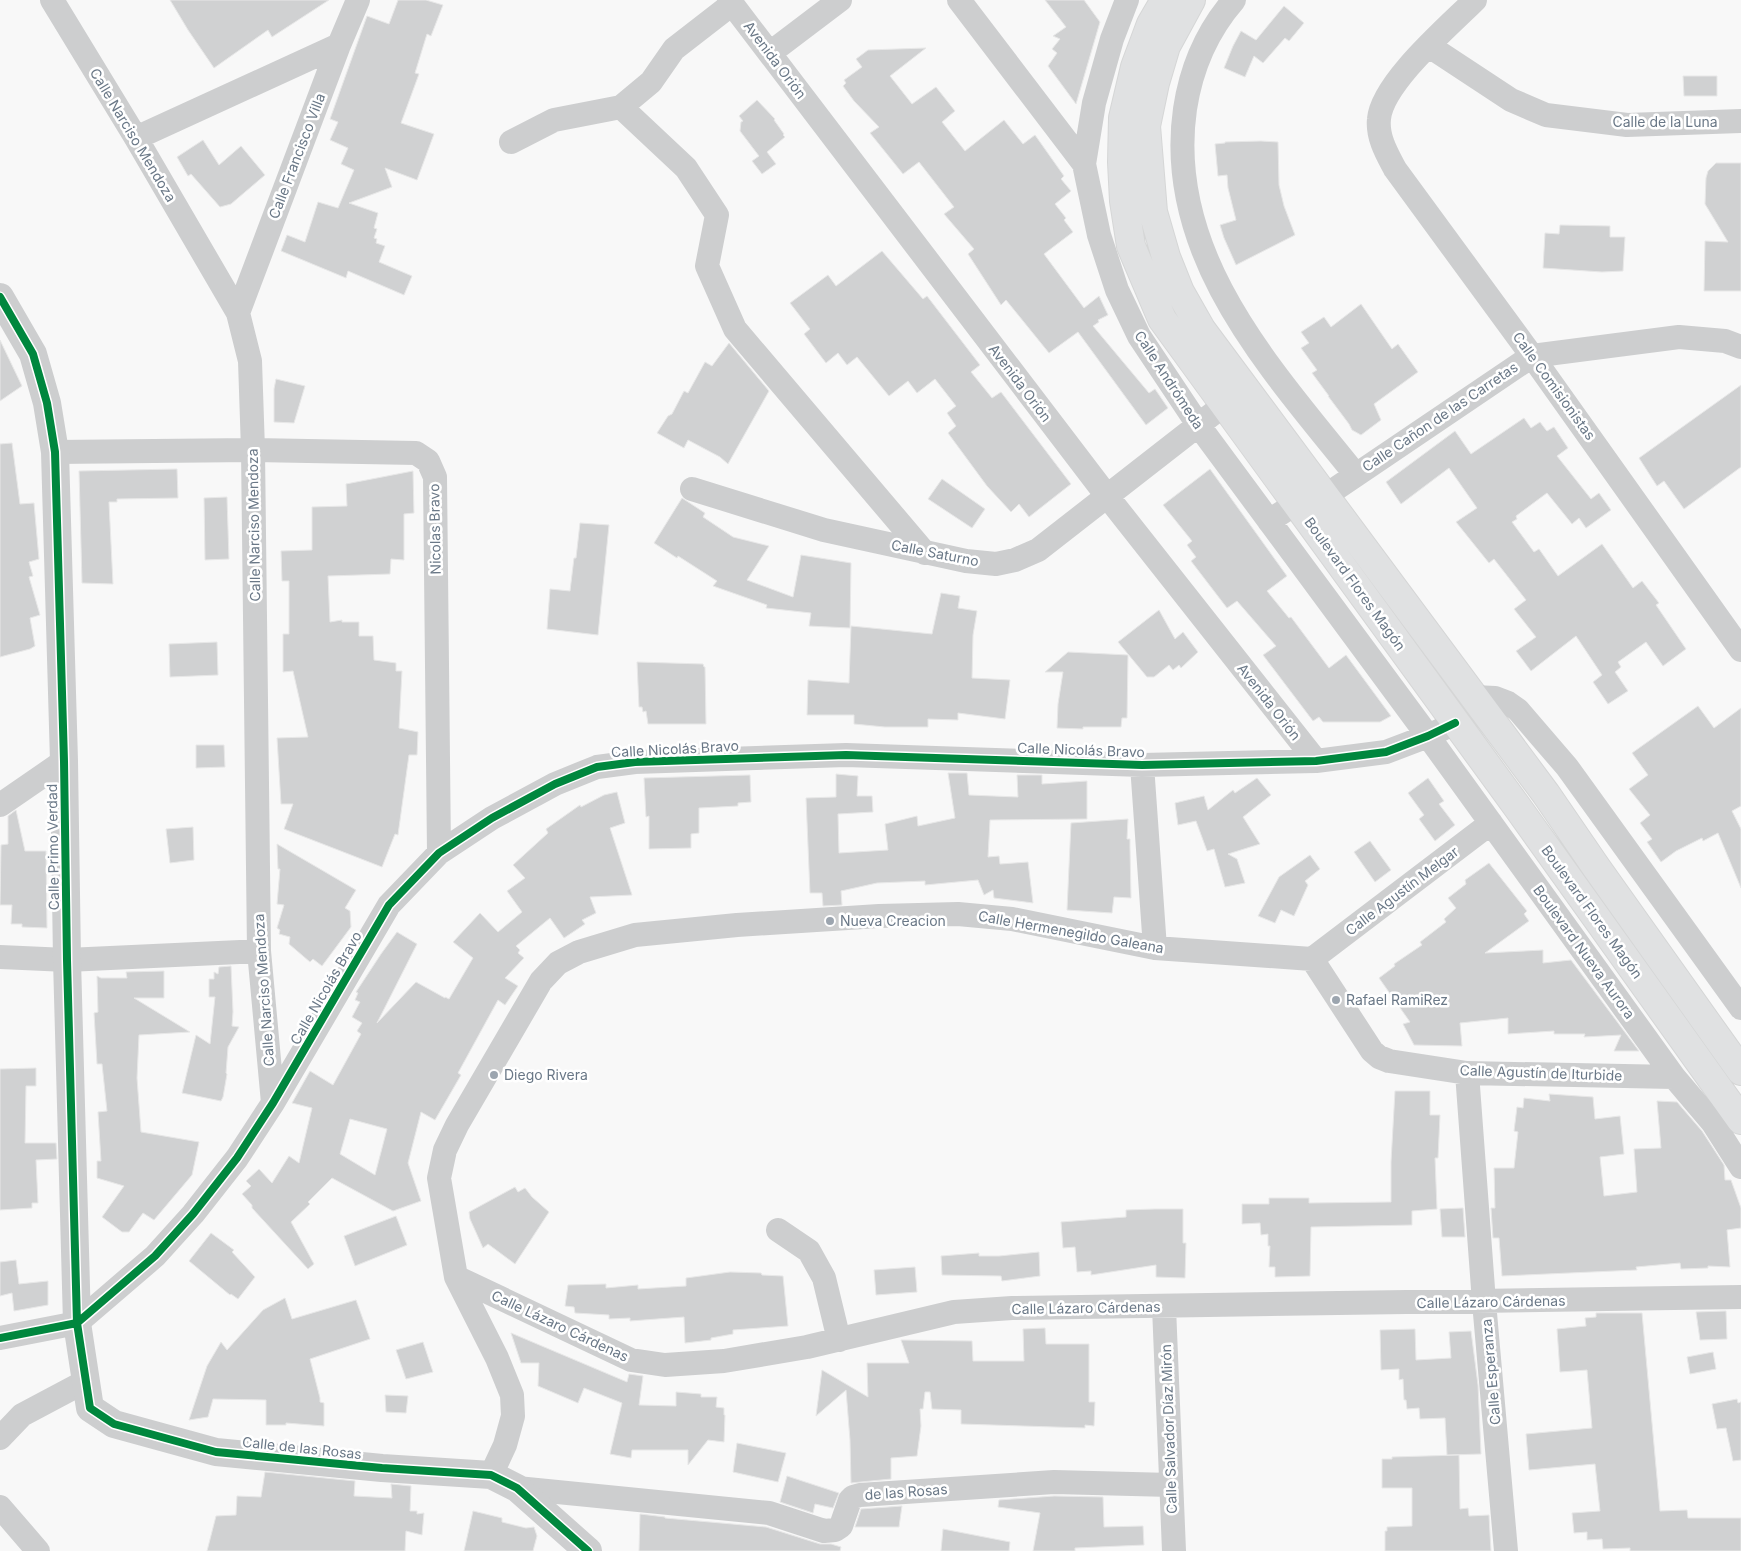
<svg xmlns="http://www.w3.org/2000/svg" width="1741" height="1551" font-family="Inter,sans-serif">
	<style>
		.building { fill: #d0d1d2; stroke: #e8e8e8; fill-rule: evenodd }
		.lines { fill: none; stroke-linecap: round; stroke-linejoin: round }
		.primary-casing { stroke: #d5d6d6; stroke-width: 30 }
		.minor { stroke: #cdcecf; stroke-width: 24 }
		.tertiary { stroke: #cdcecf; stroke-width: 28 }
		.primary { stroke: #e0e1e2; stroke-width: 28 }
		.cycleway-casing { stroke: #fff; stroke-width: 11 }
		.cycleway { stroke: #00873e; stroke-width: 8 }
		.poi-dot { fill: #9ca5af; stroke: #fff; stroke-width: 2 }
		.labels { text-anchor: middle; stroke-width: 5; stroke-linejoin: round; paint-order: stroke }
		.street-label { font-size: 14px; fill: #6a7887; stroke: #fff }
		.poi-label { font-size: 14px; fill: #6a7887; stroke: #fff; text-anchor: start }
	</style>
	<rect width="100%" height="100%" fill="#f8f8f8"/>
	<path class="building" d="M170,0H329L272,37L268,30L214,68L188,30Z
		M398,0H426L443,5L431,36L427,34L415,73L419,74L401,123L434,134L417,180L385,168L392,187L349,203L378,213L374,228L377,229L374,238L377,239L376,243L385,246L379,262L412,276L404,295L348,271L346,278L281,251L287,235L305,242L318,202L338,208L354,170L341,164L348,148L330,140L338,122L330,119L367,16L389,24Z
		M1045,0H1084L1100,22L1076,104L1048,66L1057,53L1052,49L1060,39L1053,36L1066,27Z
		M1284,6L1304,23L1289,41L1285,38L1263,63L1254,56L1245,77L1224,68L1233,46L1241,31L1256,40Z
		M926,48L890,76L912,104L936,87L955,111L942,122L965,151L1004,120L1023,144L1035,135L1064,176L1061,179L1071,191L1055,204L1066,218L1064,220L1073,232L1044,254L1084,308L1099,296L1108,315L1098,320L1099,322L1093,326L1149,393L1155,389L1168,408L1146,425L1078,332L1049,353L1006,300L1001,305L968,254L974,249L944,214L954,207L919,162L903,174L870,133L879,127L854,101L843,86L846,83L844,80L862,67L856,59L868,50Z
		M1683,76H1717V96H1684Z
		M757,100L775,119L774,120L784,134L783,135L785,137L767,152L776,164L762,174L752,161L759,156L740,131L741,122L743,121L739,116Z
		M203,140L219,165L241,146L265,175L231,204L220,207L191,174L188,176L177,157Z
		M1261,141L1278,142L1279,185L1284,206L1295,235L1236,265L1224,238L1220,225L1236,220L1228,188L1227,175L1218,176L1215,144L1225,143V142Z
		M1716,163H1741V291H1704L1705,241L1728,242L1705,204L1706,178L1708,171Z
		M1560,225L1610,226V237H1625L1623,271L1602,272L1543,268L1545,233L1559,234Z
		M882,251L923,299L927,296L980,365L971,372L992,398L1001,392L1071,484L1029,517L1019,504L1011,512L987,486L948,433L956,426L947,413L956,406L935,379L917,393L908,381L889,396L857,357L847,365L838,353L826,363L804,334L810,329L790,303L828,275L836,286Z
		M1361,304L1392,349L1398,344L1418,372L1374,404L1381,420L1361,435L1352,430L1349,424L1328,396H1329L1312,373L1317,370L1301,348L1309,343L1301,332L1324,317L1331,327Z
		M0,340L22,386L0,401Z
		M729,343L769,391L728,464L720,457L688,440L684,448L657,433L668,416L672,414L684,391L688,393L705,362L712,366Z
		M276,379L305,386L294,423L274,422V389Z
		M1741,385V467L1684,509L1664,481L1657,486L1639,458Z
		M1524,418L1531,428L1540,422L1546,430L1547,431L1554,427L1568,448L1557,456L1591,499L1599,493L1611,510L1586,528L1579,518L1572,524L1547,493L1516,516L1517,519L1512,522L1534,552L1539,549L1558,576L1602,544L1633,588L1642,581L1659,603L1656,605L1686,649L1663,666L1646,642L1618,662L1621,667L1615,672L1628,691L1608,704L1593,682L1602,675L1576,636L1531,671L1516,651L1536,637L1514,609L1526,600L1494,559L1489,563L1456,522L1477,508L1449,468L1401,504L1386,482L1455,431L1471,454Z
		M12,443L20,504L34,503L39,559L29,562L33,576L29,577L40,615L30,618L35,646L30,649L0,657V444Z
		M177,469L178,498L117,499V502H109L113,584L82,583L79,471Z
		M1210,469L1287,576L1267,591L1289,618L1291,617L1329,668L1346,655L1391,716L1380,722H1323L1319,717L1313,721L1263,655L1276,646L1237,601L1227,608L1191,561L1196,557L1187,545L1192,541L1163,505Z
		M413,471L414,513L404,514V560L391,559L390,574L328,576L330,622L342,620V622H359V636H373L374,660L396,663V671H402L399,728L418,732L417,755H409L398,835L395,834L382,867L284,829L293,804H281L277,738L308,737L293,671L283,672V634H289V581H282L281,551L312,550V507L347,506L346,484Z
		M942,479L985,509L972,528L928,499Z
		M227,497L229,559L205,560L204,498Z
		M682,498L705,513L703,517L733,537L769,546L747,580L793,597L801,555L851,563L850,628L809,626L811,613L766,608L767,605L713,586L717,581L678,556L677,558L654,543Z
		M580,523L609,525L598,635L547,629L550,589L570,591L574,558H576Z
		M941,593L960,596L958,608L977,611L973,635L972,678L1010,680L1005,719L958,713V720L928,719V727H885L854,724V715H807L808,680L849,683L851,626L932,634Z
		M1159,610L1175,639L1183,632L1198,652L1181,668L1179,665L1173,670L1169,665L1154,677H1147L1118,642Z
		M217,642L218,675L170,677L169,644Z
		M1068,652L1128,655L1127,718H1122L1121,727H1083V729L1057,728L1058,704L1063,672H1045Z
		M637,662L703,664L704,667H705L706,724H648L646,711L643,712L642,707H639Z
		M1698,706L1714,728L1741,708V806L1732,811L1741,829V888L1718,833L1703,841L1702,838L1676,851L1661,862L1647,842L1652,839L1640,823L1650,815L1629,789L1648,775L1632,753Z
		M196,745H224L225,767L196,768Z
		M948,773H967L969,795L1018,797L1017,775H1042V784L1087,781V819L990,820L988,857L999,856L1000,864L1028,862L1033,903L994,898L993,890L984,895L978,880L925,885V881L877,883L841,891L842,905L823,906L822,893H810L806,798L836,797V774L858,776L857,796H872L873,812L838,814L839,853L888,850L885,824L917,816L918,826L955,818Z
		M750,775L751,802L738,803V806L699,808V833L691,834V848L649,849V816L646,817L644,778Z
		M1257,778L1271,795L1243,817L1260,844L1228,854L1237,859L1245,883L1225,887L1214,849L1207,851L1196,821L1178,825L1175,803L1204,796L1208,810L1233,790L1235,793Z
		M1428,778L1444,801L1439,804L1455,825L1435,841L1419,819L1424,815L1408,793Z
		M617,792L625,823L610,828L632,895L590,897L596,913L582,920L585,924L564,938L550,918L516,946L520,950L518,953L524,958L505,978L518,986L505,1005L498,1000L458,1073L461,1075L435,1120L421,1112L408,1163L421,1201L393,1211L332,1178L308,1202L310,1204L291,1222L314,1264L308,1269L252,1208V1205L242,1194L251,1186L246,1181L259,1169L272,1183L289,1156L299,1163L312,1108L292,1103L310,1071L333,1085L361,1034L357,1031L362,1023L352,1017L360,1002L355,1000L358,993L356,992L381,954L397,932L417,944L377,1023L416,982L445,998V997L449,999L473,958L453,942L480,913L498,932L522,912L507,891L525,878L513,865L548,833L546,829L580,805L581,807L604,795ZM350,1119L387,1129L375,1175L340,1154Z
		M16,810L25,851H46L47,928L22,927V924H11L12,905H0L1,845L8,844V816Z
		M1128,819L1127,839H1130V848L1131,898L1114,897L1112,913L1067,910L1071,823Z
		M193,827L194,860L170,863L166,829Z
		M1370,841L1391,870L1375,882L1354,852Z
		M277,844L356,890L345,908L350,911L351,927L322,966L313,959L310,962L289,944L290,937L279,934L280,930L277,928L284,905L277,904L280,869H278Z
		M1310,855L1320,869L1305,881L1308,885L1294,916L1281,910L1275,923L1258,916L1279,877Z
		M1489,863L1527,911L1524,914L1529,921L1485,953L1543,950V963L1571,960L1639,1051H1614L1621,1035L1584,1037L1585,1034H1554V1031L1508,1034V1018L1460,1023L1462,1046L1414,1045L1403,1024L1410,1022L1379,978L1395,966L1394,964L1422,945L1420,942L1446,922L1444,919L1456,908L1448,898L1466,884L1465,880Z
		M231,966L233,1012L232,1026L239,1027L228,1047L226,1073L227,1074L223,1097L221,1101L182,1093L196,1035L210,1044L215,997H209V979H214V972L218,974L219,967Z
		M164,971V998H134L190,1032L139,1035L137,1078L141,1132L199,1142L192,1175L154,1220L143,1213L129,1232H122L102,1217L124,1186L97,1178V1161H101L98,1112L107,1111L102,1064H97L94,1013L98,1012L97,976L101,978H127L126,972Z
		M36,1068V1086H26L25,1143H56L57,1159L36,1160L38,1203H32V1208L0,1210V1069Z
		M1395,1091H1430V1115H1440L1438,1158H1435L1437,1209L1412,1211V1225L1311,1227L1310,1276L1275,1277V1267H1269L1270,1246H1268V1234L1261,1235L1260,1223L1242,1224V1204H1269V1198H1309V1203L1391,1202V1162Z
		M1549,1094L1593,1097L1595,1119L1620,1116L1624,1154L1600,1157L1604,1196L1637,1192L1634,1149L1661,1148L1657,1101L1677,1102L1702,1131L1724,1165L1725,1180H1731L1741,1208V1228L1727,1230L1730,1267L1708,1266V1268L1681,1269L1680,1263L1636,1267L1637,1270L1502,1276L1499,1238H1493L1491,1208H1495L1494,1168H1514L1518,1132L1514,1131L1517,1107L1523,1108L1524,1098L1550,1101Z
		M515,1187L518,1192L525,1188L532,1197L549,1212L515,1264L488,1244L483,1248L470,1219L469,1212Z
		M1463,1208L1465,1237H1442L1440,1209Z
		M1155,1209H1183V1243H1186L1185,1278L1156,1277V1265L1091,1275V1271L1077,1272L1075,1247L1063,1248L1061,1222L1126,1217V1210Z
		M396,1216L407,1245L355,1266L344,1236Z
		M211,1233L234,1250L232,1252L255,1277L238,1299L231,1294L230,1295L189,1261Z
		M1039,1252L1040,1276L1002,1281L1001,1276L942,1275L941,1256L979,1253V1256H999Z
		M16,1260L19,1284L48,1281V1305L14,1311L12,1293L0,1296V1262Z
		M915,1267L917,1292L876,1295L874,1270Z
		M730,1272L761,1273L762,1275L783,1276L788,1326L733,1330V1334L711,1338V1340L685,1343L684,1317L630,1321V1318L609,1319V1315L575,1313L574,1307L565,1306L568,1285L606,1284V1288L638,1285V1289L686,1286V1278Z
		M285,1298L292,1319L356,1300L370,1339L310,1359L320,1398V1402L324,1403V1426L286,1423V1425H266V1400L213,1399L208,1417L189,1420L207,1366L221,1342L227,1350L263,1310Z
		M1726,1311L1727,1339L1700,1340L1696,1312Z
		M1596,1313H1642L1660,1511L1687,1510L1688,1518H1741V1551H1630V1548L1603,1549L1602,1539L1587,1540V1532L1574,1533L1572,1513L1600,1511L1595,1464L1529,1470L1526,1434L1592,1428L1587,1370L1560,1372L1557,1329L1586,1326L1585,1318L1596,1317Z
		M1045,1328L1046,1344H1089V1402H1095L1094,1426L1085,1425V1428L961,1424V1410L932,1409L930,1392H925L923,1409H920L921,1426L917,1456L891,1458V1479L851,1483L850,1440L846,1390L816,1416L822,1370L868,1397L867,1363H909L901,1340L972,1341L973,1361H1024L1023,1329Z
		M1415,1329L1416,1360L1451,1358L1449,1332L1471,1331L1478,1385L1481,1454L1447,1455L1445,1418L1420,1419L1419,1408L1407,1409L1406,1400H1404L1403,1379L1399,1380V1369L1381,1370L1380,1330Z
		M511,1333L627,1382L629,1374L643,1376L639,1405L676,1406V1392L701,1394V1397H717L716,1407L724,1408V1415H725L724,1442L708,1440L688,1465V1450H632L631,1458L610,1454L622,1403L584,1388L578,1403L538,1386L539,1363H521Z
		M423,1342L433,1372L406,1379L396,1350Z
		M1713,1352L1716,1369L1690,1374L1687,1357Z
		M385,1395L408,1396L406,1413L386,1412Z
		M1737,1399L1738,1403L1741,1402V1460L1733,1461L1726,1428L1717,1429L1712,1404Z
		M737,1443L786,1453L778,1482L733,1472Z
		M1459,1455L1460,1509L1468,1508L1469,1516L1489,1515L1491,1551H1385V1531H1387V1527L1412,1526V1488H1382V1459H1392V1457Z
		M265,1472L355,1481L354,1496L392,1498L391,1484L411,1486L410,1511H417V1514L424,1513L422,1535L406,1531L405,1551H207L216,1516L236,1515L237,1496L261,1497Z
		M787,1476L839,1493L833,1508L815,1504L813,1513L780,1502Z
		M1054,1496L1103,1497L1104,1527L1143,1526L1144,1545L1075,1548V1551H1033L1040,1513L998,1507L999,1500Z
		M902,1506L899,1527H855L861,1509Z
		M473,1511L502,1518V1522L526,1528L534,1527L537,1536L533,1551H464Z
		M640,1514L665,1517V1518L766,1527L820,1544H831L841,1547L840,1551H639Z
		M943,1529L1010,1542L1009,1551H941Z"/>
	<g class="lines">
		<defs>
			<path id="primary" d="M1165,0L1151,24L1135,67L1123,118L1122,162L1124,201L1131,246L1162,319L1518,808L1741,1120
				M1191,0L1166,46L1155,83L1146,126L1153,212L1166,257L1180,292L1201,329L1546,794L1596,867L1741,1071"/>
		</defs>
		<use href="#primary" class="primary-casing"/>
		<path class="minor" d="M52,0L136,138L238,313L250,361L253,450L259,951L273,1103
			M729,0L1107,496L1316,761
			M959,0L1084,164L1099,235L1117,290L1139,336L1199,426L1428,736L1674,1077L1713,1123L1741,1167
			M1234,0C1207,31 1191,69 1185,109C1164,255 1271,369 1355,474
			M1475,0C1449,26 1382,83 1379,119C1377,137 1387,154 1395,169L1532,356L1741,650
			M1429,46L1511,100L1546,115L1627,125L1741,121
			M770,53L840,0
			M621,107L651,82L674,49L732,4
			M136,138L339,45
			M511,142L554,120L621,107L686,168L717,215L707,266L735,329L925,553
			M1084,164L1094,103L1112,39L1127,0
			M238,313L339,45L358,0
			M55,452L253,450L416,453L428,461L435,477L439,853
			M692,489L824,530L966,561L996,564L1015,560L1038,550L1224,405
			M1269,521L1297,503L1325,496L1532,356L1679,337L1725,341L1741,347
			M1474,697L1495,698L1508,703L1518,710L1567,767L1741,1008
			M1142,765L1155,948
			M0,805L64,761
			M0,957L67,960L259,951
			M1312,959L1372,1051L1379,1057L1389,1061L1467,1073L1674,1077
			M1312,959L1491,823
			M1467,1073L1484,1302L1506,1551
			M778,1230L809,1251L824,1278L839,1340
			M456,1277L631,1360L665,1365L724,1361L807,1347L954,1312L1012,1308L1741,1297
			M1164,1307L1174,1551
			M0,1338L77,1323L155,1256L193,1214L237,1158L273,1103L389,905L439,853L492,818L555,784L597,767L635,762L846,755L1142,765L1316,761L1386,752L1428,736L1455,723
			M0,1438L22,1415L86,1381
			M491,1475L505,1445L513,1416L512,1395L497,1358L456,1277L439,1178L445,1150L457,1125L541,981L558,963L579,952L635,935L737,925L879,916L958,914L1012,919L1155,948L1312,959
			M517,1488L769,1513L824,1531L835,1530L841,1526L850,1500L853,1497L860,1495L1054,1482L1171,1485
			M0,1507L38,1551"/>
		<path class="tertiary" d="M0,297L33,354L47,403L55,452L64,761L67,960L77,1323L90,1408L114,1424L216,1452L382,1468L491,1475L517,1488L588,1551"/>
		<use href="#primary" class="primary"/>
		<defs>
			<path id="cycleway" d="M0,297L33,354L47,403L55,452L64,761L67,960L77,1323L90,1408L114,1424L216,1452L382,1468L491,1475L517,1488L588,1551
				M0,1338L77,1323L155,1256L193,1214L237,1158L273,1103L389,905L439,853L492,818L555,784L597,767L635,762L846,755L1142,765L1316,761L1386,752L1428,736L1455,723"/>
		</defs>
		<use href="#cycleway" class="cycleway-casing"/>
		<use href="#cycleway" class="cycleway"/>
	</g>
	<g class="poi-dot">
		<circle cx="830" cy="921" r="5"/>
		<circle cx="1336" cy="1000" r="5"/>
		<circle cx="494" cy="1075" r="5"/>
	</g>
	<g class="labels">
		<g class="street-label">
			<text transform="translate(775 60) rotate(53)" y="5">Avenida Orión</text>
			<text x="1665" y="127">Calle de la Luna</text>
			<text transform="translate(133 135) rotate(59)" y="5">Calle Narciso Mendoza</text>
			<text transform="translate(297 156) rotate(-69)" y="5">Calle Francisco Villa</text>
			<text transform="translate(1169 380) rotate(57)" y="5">Calle Andrómeda</text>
			<text transform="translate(1020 383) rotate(53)" y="5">Avenida Orión</text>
			<text transform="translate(1554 386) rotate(54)" y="5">Calle Comisionistas</text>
			<text transform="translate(1440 417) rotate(-34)" y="5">Calle Cañon de las Carretas</text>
			<text transform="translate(254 525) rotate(-91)" y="5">Calle Narciso Mendoza</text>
			<text transform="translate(435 529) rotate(-91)" y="5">Nicolas Bravo</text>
			<text transform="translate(935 553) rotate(11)" y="5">Calle Saturno</text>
			<text transform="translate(1355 584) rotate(54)" y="5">Boulevard Flores Magón</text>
			<text transform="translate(1269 702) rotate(52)" y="5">Avenida Orión</text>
			<text transform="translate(675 749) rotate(-3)" y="5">Calle Nicolás Bravo</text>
			<text transform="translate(1081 750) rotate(2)" y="5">Calle Nicolás Bravo</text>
			<text transform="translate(53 847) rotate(-91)" y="5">Calle Primo Verdad</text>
			<text transform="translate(1402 891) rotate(-37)" y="5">Calle Agustín Melgar</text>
			<text transform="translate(1592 912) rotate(54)" y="5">Boulevard Flores Magón</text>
			<text transform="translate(1071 932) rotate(10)" y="5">Calle Hermenegildo Galeana</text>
			<text transform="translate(1584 952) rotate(54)" y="5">Boulevard Nueva Aurora</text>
			<text transform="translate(326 988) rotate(-60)" y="5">Calle Nicolás Bravo</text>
			<text transform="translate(264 990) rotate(-94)" y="5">Calle Narciso Mendoza</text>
			<text transform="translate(1541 1073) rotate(2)" y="5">Calle Agustín de Iturbide</text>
			<text transform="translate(1491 1302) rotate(-1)" y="5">Calle Lázaro Cárdenas</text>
			<text transform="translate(1086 1308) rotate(-1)" y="5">Calle Lázaro Cárdenas</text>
			<text transform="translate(560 1326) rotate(25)" y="5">Calle Lázaro Cárdenas</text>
			<text transform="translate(1491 1372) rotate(-95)" y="5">Calle Esperanza</text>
			<text transform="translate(1169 1429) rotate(-92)" y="5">Calle Salvador Díaz Mirón</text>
			<text transform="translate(302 1448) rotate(6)" y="5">Calle de las Rosas</text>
			<text transform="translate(906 1492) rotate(-4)" y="5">de las Rosas</text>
		</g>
		<g class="poi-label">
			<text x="840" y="926">Nueva Creacion</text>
			<text x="1346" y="1005">Rafael RamiRez</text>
			<text x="504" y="1080">Diego Rivera</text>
		</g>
	</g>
</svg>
